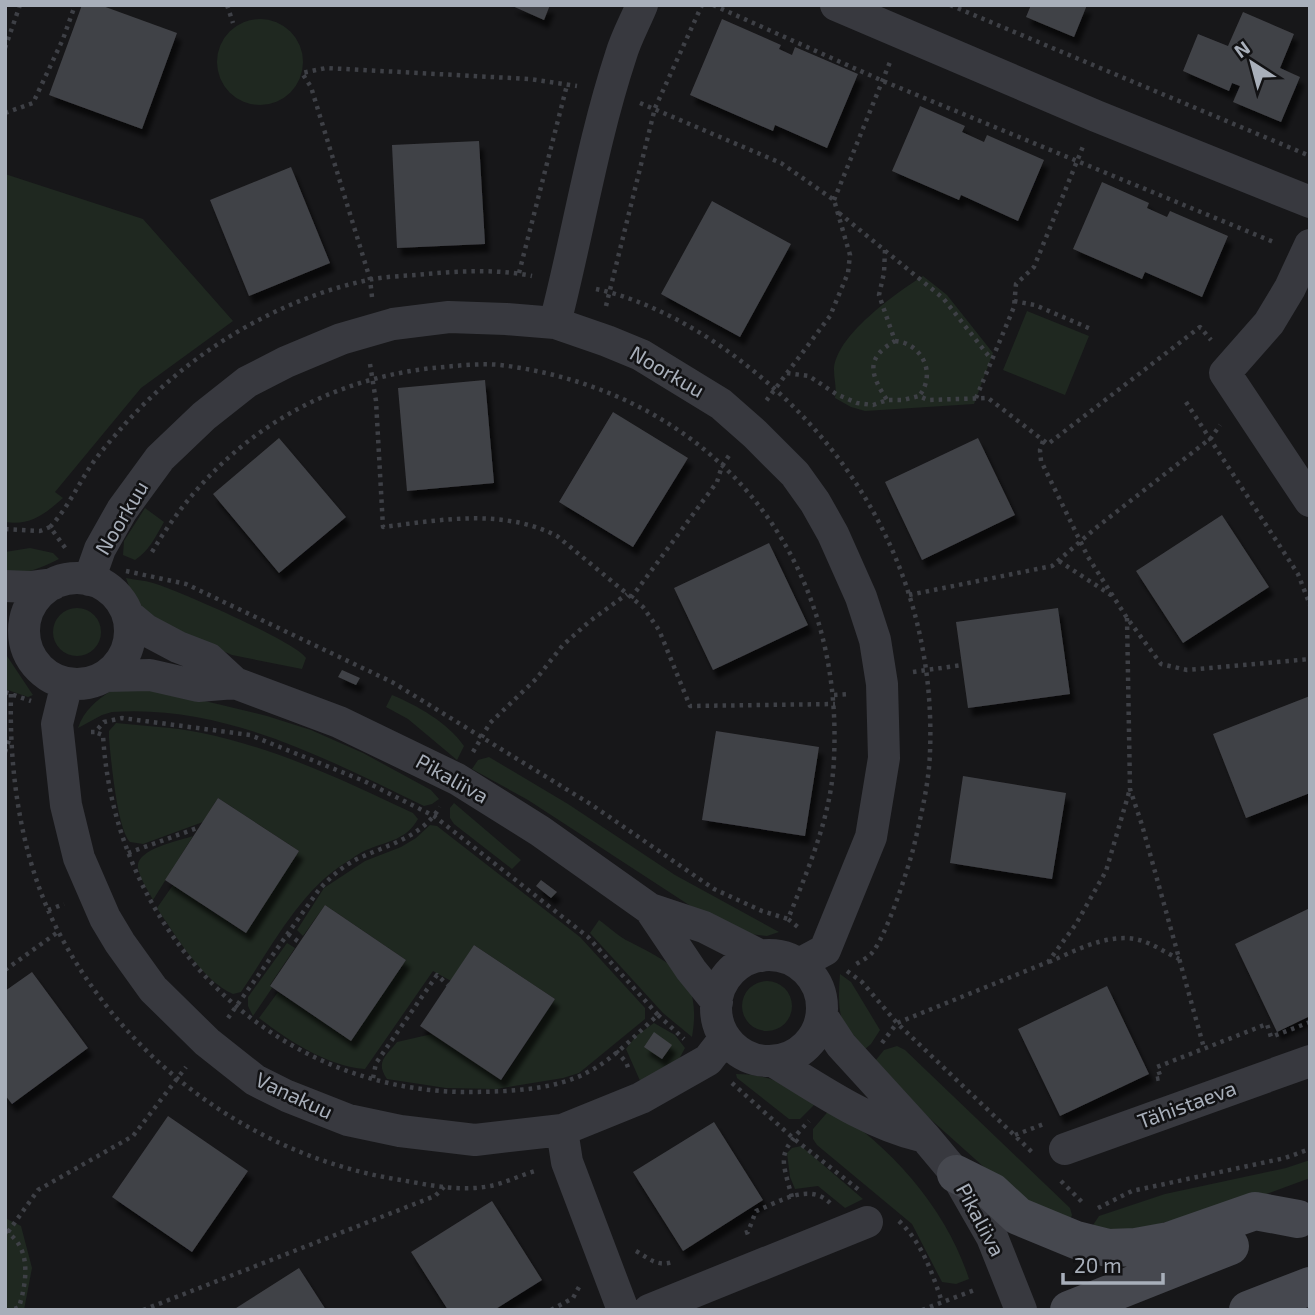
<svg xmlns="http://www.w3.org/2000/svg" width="1315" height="1315" font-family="'Exo 2',sans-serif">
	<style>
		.green { fill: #1f2820 }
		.building { fill: #414247; filter: url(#shadow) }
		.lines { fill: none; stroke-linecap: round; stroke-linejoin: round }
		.path { stroke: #3e4046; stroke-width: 4.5; stroke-dasharray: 3.5 5; stroke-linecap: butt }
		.street { stroke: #38393f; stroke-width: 32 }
		.secondary { stroke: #46484f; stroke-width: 38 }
		.labels { text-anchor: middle; stroke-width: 5; stroke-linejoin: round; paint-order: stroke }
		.street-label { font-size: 21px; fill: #a8afba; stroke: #121214 }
	</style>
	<defs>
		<filter id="shadow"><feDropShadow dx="4.5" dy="8" stdDeviation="2" flood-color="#0009"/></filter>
	</defs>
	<rect width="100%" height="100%" fill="#171719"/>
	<path class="green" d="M217 62a43 43 0 1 1 86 0a43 43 0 1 1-86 0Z
		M5,174L143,219L233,321L141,388L55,492L63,498C45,514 30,526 5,522Z
		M923,276L947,295L993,353L974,404L865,411L851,407L835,398C837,388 834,380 834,370C835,336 896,293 923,276Z
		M1027,311L1089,336L1065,395L1003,370Z
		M145,508L164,522C156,536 149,551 135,560L123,555L124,541Z
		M30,548L53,553L59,559C43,567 23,576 5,574V552Z
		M126,578C135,580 144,580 153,583C177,590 296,642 306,658L302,669L232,655L158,623L146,615L134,600Z
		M53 632a24 24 0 1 1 48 0a24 24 0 1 1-48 0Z
		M5,653L33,695L28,697L5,689Z
		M112,690H159L267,716L311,730L363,753L431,790L439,799L432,804L424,806C327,759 224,704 112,712L102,715L78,728C84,710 96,701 112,690Z
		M392,695C418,706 447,722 464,746L457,760L408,719L386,707Z
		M116,723C144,726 174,727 202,733C278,749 343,780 413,813L418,819C406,840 388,841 369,849C360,852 353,858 345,863C300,891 271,948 241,992L233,994C203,981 175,935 157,908L173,885L246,933L299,851L218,798L203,822L143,844L130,842C117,828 111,760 109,738V731Z
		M489,757L568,804L675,875L779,932L767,936L750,934L709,918L528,800L472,769L478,760Z
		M454,803L521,860L512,869L454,824L450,818V808Z
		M430,825L437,826L580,937L645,1008V1019L579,1073L563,1078L496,1089L446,1088L387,1079C375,1062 386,1056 397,1042L432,1034L502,1080L555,999L474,945L451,981L433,971L365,1069C327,1066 289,1041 259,1018L278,992L351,1040L406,960L325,905L303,936L297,930L324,888L365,861L401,847L416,838Z
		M193,836L153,900C148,890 140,879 138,868C135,849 179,841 193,836Z
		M599,920C609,927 619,937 630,942C676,966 702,977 692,1037L663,1013L590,933Z
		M287,943L295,948L270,985L272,988L253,1016L248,1006V997Z
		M840,974L851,982L880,1030L871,1044L858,1055C840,1019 837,1015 840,974Z
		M742 1006a25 25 0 1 1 50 0a25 25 0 1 1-50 0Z
		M654,1023L675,1035L685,1048L678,1061L641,1083L626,1049L636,1036Z
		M897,1046L905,1050L1070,1208L1072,1215L1068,1225L1023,1202L871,1066L884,1050Z
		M736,1074C769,1074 789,1086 818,1101L800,1119H789L737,1078Z
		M831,1108C892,1147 947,1210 969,1279L956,1284L942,1282L912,1224L817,1145L813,1139V1129Z
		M801,1146L863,1199L845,1208L818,1186L795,1189L790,1177L787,1153L792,1148Z
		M1310,1160V1178L1248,1201L1135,1230L1091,1228L1099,1216L1165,1194L1286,1168Z
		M5,1218L21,1226L32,1268L24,1310H5Z"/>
	<path class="building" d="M82,5H100L177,33L142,129L49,95Z
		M510,5H550L544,20Z
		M1031,5H1087L1074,37L1026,17Z
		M1243,12L1294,34L1280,68L1300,77L1281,122L1233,102L1240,86L1232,83L1229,91L1183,71L1198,34L1228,46Z
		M722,19L781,45L779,49L792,55L795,47L858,74L827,148L775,125L773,131L690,95Z
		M920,106L965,126L962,132L984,142L987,135L1044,160L1018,221L961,195L959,200L892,171Z
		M479,141L485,244L397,248L392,145Z
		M291,167L330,263L249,296L210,200Z
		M1102,182L1149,203L1147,208L1167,217L1170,211L1228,236L1202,297L1145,272L1142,279L1073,249Z
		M712,201L791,244L740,337L661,294Z
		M485,380L494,483L407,491L398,388Z
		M613,412L688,458L633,547L559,502Z
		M279,438L346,517L279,573L213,494Z
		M978,438L1015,515L922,560L885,482Z
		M1222,515L1269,587L1183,643L1136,571Z
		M769,543L808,625L713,670L674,588Z
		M1058,608L1070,694L968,708L956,622Z
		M342,670L360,678L356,685L338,677Z
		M1310,696V793L1246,818L1213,734Z
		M716,731L819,747L805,836L702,820Z
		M963,776L1066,793L1052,879L950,863Z
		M218,798L299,851L246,933L165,880Z
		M541,880L557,892L551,898L536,886Z
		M325,905L406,960L351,1041L270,986Z
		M1310,908V1016L1277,1032L1235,944Z
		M474,945L555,999L501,1080L420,1026Z
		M32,972L88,1048L12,1104L5,1095V991Z
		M1107,986L1149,1074L1060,1116L1018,1029Z
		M654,1032L672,1045L662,1059L644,1047Z
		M168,1116L248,1171L192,1252L112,1197Z
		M714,1122L763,1200L683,1251L633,1172Z
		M492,1201L542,1280L494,1310H448L411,1252Z
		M299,1268L326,1310H233Z"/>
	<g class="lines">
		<path class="path" d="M227,5L233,23
			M713,5L883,81L1276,243
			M950,5L1310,156
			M5,48L20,5
			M640,103L781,163L834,200L850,255L848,273L830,316L766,401
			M5,113L33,103L63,39L75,5
			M834,200L890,62
			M839,213L943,298L991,359
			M885,250L884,273L879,295L895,341C865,358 870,374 887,400
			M519,273L567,85
			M596,289C648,300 705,332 746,365C867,459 936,597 930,752C929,784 921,815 914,846C908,869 886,938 871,954C866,959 859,962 853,966
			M372,297L370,279L311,87L302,73L326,68L529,79L577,86
			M1014,301L1035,305L1091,329
			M606,306L655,108L702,5
			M895,341C922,343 937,374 919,396
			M370,364L376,401L383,527C441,520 502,508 557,536L643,607L659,630L690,706L835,704
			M787,373L809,376L836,394L857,403L873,405L887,400H903L919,396L928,400L988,398L1048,444L1200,327L1211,340
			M976,398L1014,307L1016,284L1034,267L1084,144
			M1186,402L1298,574L1310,605
			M1043,441L1040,450L1041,461L1088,557L1127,618L1161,664L1187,670L1310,659
			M50,527C66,510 76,489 88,470C98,454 113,438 125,424C189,353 275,300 368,280C387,276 407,276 426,274C461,271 499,269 532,276
			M5,529L40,531L50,527L66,549
			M152,552C214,447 310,382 432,368C457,366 483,362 508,366C711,395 844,552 834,758C832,814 809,867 788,919L799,928
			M1059,561L1111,595
			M126,571L186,584L392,682L592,805L714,889L762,911L788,919
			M909,595L1052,566L1097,527L1211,438L1220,425
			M631,598L717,482L722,466L730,454
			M1127,618L1130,789L1142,825L1204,1048
			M913,672L962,665
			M5,692L31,701
			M11,694C9,774 21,859 58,931C126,1062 254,1157 401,1180C429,1185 461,1192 490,1186C505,1183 521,1175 535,1171
			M834,695L850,694
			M91,732H95L104,722L122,718L250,735L364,781L434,816L588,937L658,1015C636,1034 614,1059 588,1072C554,1091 501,1092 463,1092C266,1089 114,928 103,735L95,732
			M5,752L9,740
			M473,752L490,723L536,679L563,645L590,621L627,594
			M128,853L200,827
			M48,910L64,904
			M288,934L299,942
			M1049,962C1075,951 1109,932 1139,940C1152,943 1166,953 1179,959
			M5,970L58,932
			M847,971L862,982L897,1023L1033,1153
			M658,1015L684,1039
			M228,1018L318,891C328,879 343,866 357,859C387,845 421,838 440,807
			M882,1043L897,1023L1048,962L1076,924L1106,871L1130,789
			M616,1051L626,1062L629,1070
			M373,1078L376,1063L437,975L448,985
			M1156,1079L1161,1078L1157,1067L1267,1024L1271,1037L1310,1022
			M732,1083L793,1138L859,1190
			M1015,1135L1044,1124
			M1061,1181L1082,1202
			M792,1197C780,1154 778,1154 809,1121
			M1098,1208L1132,1191L1285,1158L1310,1149
			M899,1221C922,1243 932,1272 942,1302
			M5,1231C32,1247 27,1281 19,1307L12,1310
			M8,1232L38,1190L133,1136L186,1067
			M745,1233L748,1232L756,1211C779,1202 809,1182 830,1203
			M636,1251C650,1259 658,1268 675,1261
			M143,1310L435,1196L444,1187
			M551,1310L573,1298L579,1287
			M922,1310L977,1289"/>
		<path class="street" d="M836,5L1096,116L1310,202
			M1310,245L1290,288L1269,323L1225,373L1310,501
			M555,323C578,234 592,143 621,55C626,38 635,22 642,5
			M24 631a53 53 0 1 1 106 0a53 53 0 1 1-106 0Z
			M89,580L100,549L122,510L160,458L204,416L247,382L286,362L341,339L393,324L449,317L506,319L555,323L607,341L641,355L721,404L755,434L795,474L815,502L833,534L861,597L875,640L882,684L884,758L871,837L825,950L799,964
			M5,586L30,587L53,584
			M128,615L146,630L178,647L209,659L235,683L339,722L457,779L540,831L650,909L704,927L761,956
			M106,676L150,675L198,686L235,683
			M67,683L57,724L66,805L79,858L105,918L120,943L153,989L207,1042L255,1080L287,1096L348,1120L400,1131L475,1140L562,1130L641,1098L708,1060L725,1038
			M650,909L691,970L717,1002
			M716 1008a53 53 0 1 1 106 0a53 53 0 1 1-106 0Z
			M822,1016L841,1045L925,1137L956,1174L992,1237L1021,1310
			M773,1061C819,1089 867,1123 921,1136
			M562,1130L567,1162L623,1310
			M1065,1149L1310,1061
			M649,1310L867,1222"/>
		<path class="secondary" d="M956,1174L992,1192L1018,1216L1076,1240L1108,1248L1136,1247L1169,1241L1255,1211L1298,1219
			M1069,1310L1230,1246
			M1248,1310L1310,1286"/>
	</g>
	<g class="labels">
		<g class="street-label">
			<text transform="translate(667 372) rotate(30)" y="7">Noorkuu</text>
			<text transform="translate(122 518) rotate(-59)" y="7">Noorkuu</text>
			<text transform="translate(452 779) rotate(29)" y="7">Pikaliiva</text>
			<text transform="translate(294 1096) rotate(25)" y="7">Vanakuu</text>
			<text transform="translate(1187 1105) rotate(-20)" y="7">Tähistaeva</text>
			<text transform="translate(980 1220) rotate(62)" y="7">Pikaliiva</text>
		</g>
	</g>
	<rect width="1315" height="1315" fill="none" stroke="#a8afba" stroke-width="14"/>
	<g transform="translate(1252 63) rotate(324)" stroke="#121214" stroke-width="5" paint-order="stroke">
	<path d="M0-5L12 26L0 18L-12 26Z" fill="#a8afba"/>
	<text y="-10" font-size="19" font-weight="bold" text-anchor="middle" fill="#a8afba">N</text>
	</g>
	<path d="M1063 1273v10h100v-10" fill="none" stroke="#a8afba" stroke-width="3.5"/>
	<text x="1074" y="1273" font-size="21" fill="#a8afba" stroke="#121214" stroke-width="5" paint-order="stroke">20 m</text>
</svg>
